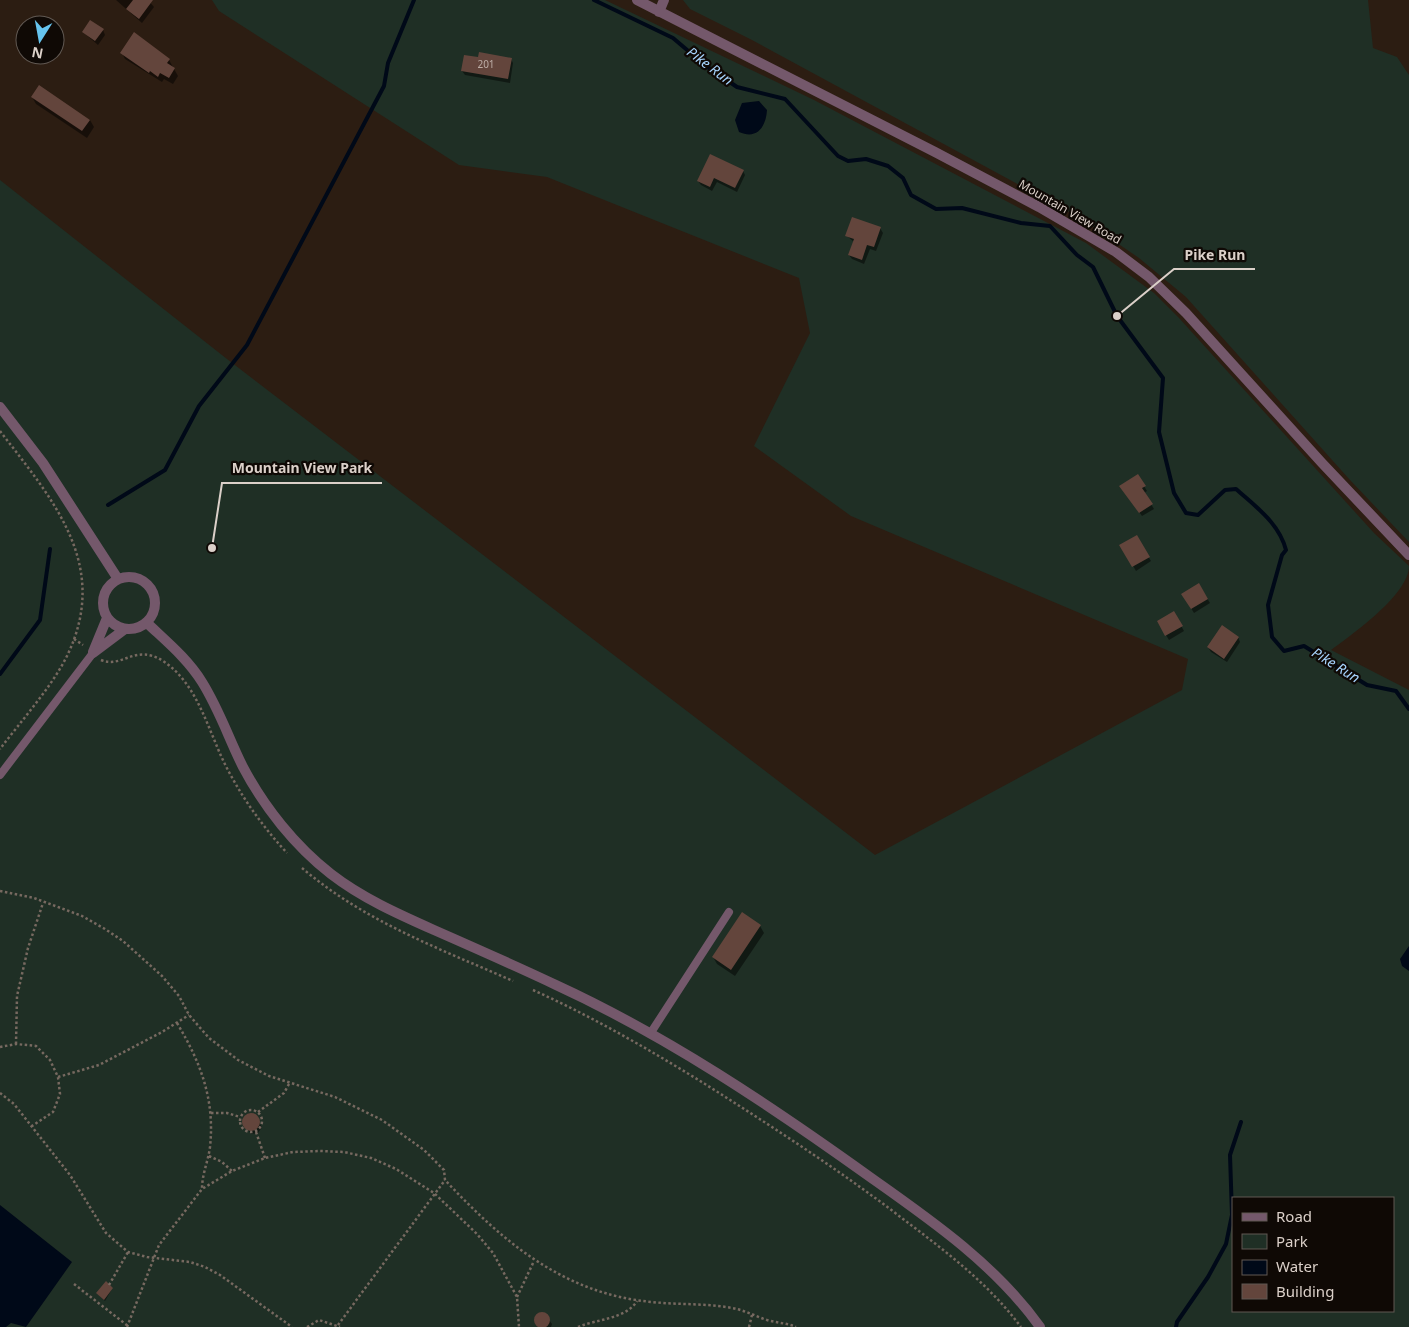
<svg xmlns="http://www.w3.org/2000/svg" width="1409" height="1327" font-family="'Noto Sans',sans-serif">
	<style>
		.green { fill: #1f2f25; fill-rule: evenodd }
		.water { fill: #000918 }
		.shadow { fill: #0007 }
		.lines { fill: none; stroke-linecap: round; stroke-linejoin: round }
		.stream { stroke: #000918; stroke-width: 4 }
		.building { fill: #63453c }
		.path { stroke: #776960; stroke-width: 2.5; stroke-dasharray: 2.5 2.5; stroke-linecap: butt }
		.service { stroke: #74586b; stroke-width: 8 }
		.minor { stroke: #74586b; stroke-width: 10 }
		.tertiary { stroke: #74586b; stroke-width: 10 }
		.labels { text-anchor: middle; stroke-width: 4.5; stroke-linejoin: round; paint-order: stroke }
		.number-label { font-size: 10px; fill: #bdada6 }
		.street-label { font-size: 12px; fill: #dbd0c9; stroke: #0f0905 }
		.water-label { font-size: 14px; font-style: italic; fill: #a6d3fc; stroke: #0f0905 }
		.leader { fill: none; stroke: #dbd0c9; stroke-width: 2 }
		.callout-dot { fill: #dbd0c9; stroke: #0f0905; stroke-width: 2 }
		.callout-label { font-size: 14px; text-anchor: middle; font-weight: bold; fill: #dbd0c9; stroke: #0f0905; stroke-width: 4.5; stroke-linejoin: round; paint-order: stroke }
	</style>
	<rect width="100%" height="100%" fill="#2c1d12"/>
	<path class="green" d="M212,0H605L814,100L1086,243L1154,293L1179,318L1374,533L1409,566C1409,594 1353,634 1331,650L1409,690V1327H0V180L227,359L875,855L1182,690L1188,659L851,516L754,446L810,333L799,278L547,177L459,165L219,11ZM1233,1198H1393V1311H1233Z
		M683,0H1368L1373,48L1397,57L1409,75V542L1350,480L1186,297L1139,258L1082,219L752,40L690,9Z"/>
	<path class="water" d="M759,101L767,110C766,127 757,140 739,132L735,120L742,103Z
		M1409,946V971L1402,966L1400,959Z
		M0,1205L72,1262L26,1327L11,1323L6,1327H0Z"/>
	<path class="shadow" d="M116,0H148L154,7L142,23Z
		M103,30L105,35L98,45L83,32Z
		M122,53L169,60L178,76L173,84L164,79L162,82L125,59Z
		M479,58L511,59L513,63L510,83L465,75L462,71Z
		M32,97L90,120L94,127L87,138L36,104Z
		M743,171L745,175L737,192L717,182L712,191L701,185L698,181Z
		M880,228L883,233L876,251L870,249L864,264L852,259L849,255L854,242L847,236Z
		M1138,476L1147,491L1144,493L1154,509L1142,516L1123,490Z
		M1136,536L1151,561L1136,571L1121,545Z
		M1199,585L1210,603L1194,613L1183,595Z
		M1174,613L1184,631L1169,640L1158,622Z
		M1238,637L1240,642L1227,662L1211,652L1208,647Z
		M760,926L764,933L735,976L717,964L713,957Z
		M253,1115L262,1127L258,1133L251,1134L245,1125L247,1116Z
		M112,1289L105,1301L99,1295Z
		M544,1313L552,1324L551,1327H538L535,1323L538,1314Z"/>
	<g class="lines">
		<path class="stream" d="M594,0L673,38L706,66L737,87L785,99L838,156L848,161L866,159L888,166L903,178L911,195L936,209L962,208L1021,223L1050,226L1077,255L1093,267L1117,316L1163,378L1159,432L1174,493L1186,513L1198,515L1225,490L1236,489C1256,507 1279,523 1286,550L1282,555L1268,605L1272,637L1284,651L1304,646L1367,685L1396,691L1409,709
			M108,505L165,470L199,406L247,345L384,86L388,63L414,0
			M0,674L40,620L50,549
			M1176,1327L1177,1322L1208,1277L1226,1244L1232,1215L1230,1155L1241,1122"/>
	</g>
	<path class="building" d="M133,0H153L139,19L126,9Z
		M90,20L104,29L95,41L82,32Z
		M134,32L170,59L167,63L175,68L169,78L160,73L158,77L150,71L149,73L120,53Z
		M479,52L512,58L508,79L461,71L464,55L478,57Z
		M39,85L90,120L82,131L31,97Z
		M710,154L744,170L735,188L714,178L710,187L697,181Z
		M852,217L881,227L874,247L867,245L862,260L848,255L854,239L845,236Z
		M1138,474L1146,486L1142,488L1153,504L1139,513L1119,486Z
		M1137,535L1150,557L1132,567L1119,545Z
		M1199,583L1208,599L1191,609L1181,594Z
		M1174,611L1183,626L1165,636L1157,621Z
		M1222,625L1239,637L1224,659L1207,647Z
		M742,912L761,925L731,970L712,957Z
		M242 1122a9 9 0 1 1 18 0a9 9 0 1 1-18 0Z
		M106,1281L113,1288L104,1300L96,1293Z
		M534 1320a8 8 0 1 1 16 0a8 8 0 1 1-16 0Z"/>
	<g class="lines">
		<path class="path" d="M0,431C53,500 111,565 67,656C51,688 21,721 0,749
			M74,639L83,645
			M101,660C122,669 135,643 163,661C200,685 209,736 229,772C245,802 264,828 287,853
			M302,868C364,921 438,948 513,981
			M0,891L34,898L82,916L105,929L123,941L162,976L179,996L189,1015L209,1038L238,1060L269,1076L335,1097L382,1120L424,1150L444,1170L445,1180C503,1242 564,1294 652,1302C679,1305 705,1303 732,1308C744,1310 755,1316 767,1320C777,1323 787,1323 796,1327
			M533,990C593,1017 650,1050 705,1084C768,1124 830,1164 890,1209C937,1245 985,1279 1021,1327
			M177,1023C201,1063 215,1100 210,1147C208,1162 202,1174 202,1189
			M16,1044L17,996L28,948L43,903
			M0,1047L16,1044L36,1046L50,1060L58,1077L60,1094L53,1112L32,1126
			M58,1077L99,1065L162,1032L189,1015
			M0,1093L14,1104L70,1175L106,1233L128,1252L147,1257L190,1262L205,1267L220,1275L292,1327
			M240 1121a11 11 0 1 1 22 0a11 11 0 1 1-22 0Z
			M258,1112L284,1093L289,1084
			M211,1113H227L240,1117
			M256,1132L265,1158
			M209,1156L222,1162L232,1171
			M74,1284L128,1326
			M109,1285L128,1252
			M517,1297L534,1261
			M338,1325L445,1180
			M127,1327L159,1245L202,1189L232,1171L265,1158L293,1152L320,1151L344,1152L371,1158L396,1169L434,1193L477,1234L493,1253L517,1297L519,1327
			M307,1327L319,1320L340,1327
			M578,1327C597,1319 626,1319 637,1301
			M749,1327L752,1315"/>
		<path class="service" d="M0,775L93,653
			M650,1034L729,912"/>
		<path class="minor" d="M0,407L43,463L118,579
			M103 603a26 26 0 1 1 52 0a26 26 0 1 1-52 0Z
			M147,623C166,641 188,659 202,682C219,709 229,739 243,767C264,807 295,846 331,874C362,898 398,914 434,930C475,948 516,966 556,985C667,1036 771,1106 870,1177C931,1220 996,1265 1040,1327
			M93,652L107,618
			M93,653L125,629"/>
		<path class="tertiary" d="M637,0L935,152L1039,207L1116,252L1149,277L1186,313L1322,463L1409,555
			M659,12L664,0"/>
	</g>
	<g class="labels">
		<g class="number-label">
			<text x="486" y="68">201</text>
		</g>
		<g class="street-label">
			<text transform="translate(1070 212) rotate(30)" y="4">Mountain View Road</text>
		</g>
		<g class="water-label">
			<text transform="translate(710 66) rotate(37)" y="5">Pike Run</text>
			<text transform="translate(1336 665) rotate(32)" y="5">Pike Run</text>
		</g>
	</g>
	<path class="leader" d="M1117 316L1174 269H1255M212 548L222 483H382"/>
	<g class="callout-dot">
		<circle cx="1117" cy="316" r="5"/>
		<circle cx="212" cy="548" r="5"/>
	</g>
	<g class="callout-label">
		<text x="1215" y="260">Pike Run</text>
		<text x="302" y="473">Mountain View Park</text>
	</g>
	<rect x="1232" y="1197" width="162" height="115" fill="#0f0905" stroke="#615953"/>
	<rect x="1242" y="1213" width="25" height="8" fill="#74586b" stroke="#615953"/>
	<text x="1276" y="1222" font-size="15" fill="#dbd0c9">Road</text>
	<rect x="1242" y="1234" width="25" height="15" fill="#1f2f25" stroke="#615953"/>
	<text x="1276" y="1247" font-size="15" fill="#dbd0c9">Park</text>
	<rect x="1242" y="1260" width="25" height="15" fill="#000918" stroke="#615953"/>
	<text x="1276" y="1272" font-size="15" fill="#dbd0c9">Water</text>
	<rect x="1242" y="1284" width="25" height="15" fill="#63453c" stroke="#615953"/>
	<text x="1276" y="1297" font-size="15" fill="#dbd0c9">Building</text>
	<g transform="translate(40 40) rotate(191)"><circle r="24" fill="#0f0905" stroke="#615953"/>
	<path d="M0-4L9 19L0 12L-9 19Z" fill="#66c4ef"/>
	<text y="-8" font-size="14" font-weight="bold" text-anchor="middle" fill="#dbd0c9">N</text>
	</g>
</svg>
